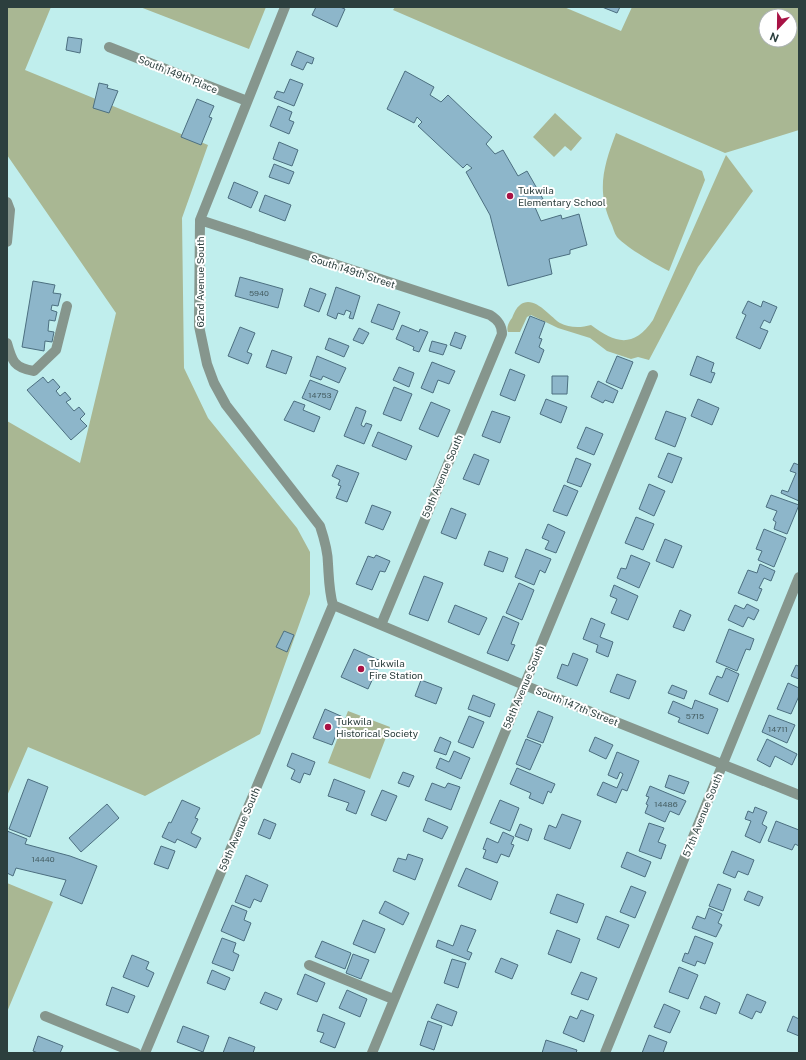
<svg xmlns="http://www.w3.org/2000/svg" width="806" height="1060" font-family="'Public Sans',sans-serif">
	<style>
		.green { fill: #a9b793; fill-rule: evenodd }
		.building { fill: #8db6ca; stroke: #4c6f80 }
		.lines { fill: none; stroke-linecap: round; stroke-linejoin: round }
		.minor { stroke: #86968d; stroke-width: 10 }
		.poi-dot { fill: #a81245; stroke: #fff; stroke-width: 1.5 }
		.labels { text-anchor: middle; stroke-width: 4; stroke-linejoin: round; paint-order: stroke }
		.number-label { font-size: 8px; fill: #445d61 }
		.street-label { font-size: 10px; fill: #2c3f3e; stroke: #fff }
		.poi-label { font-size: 10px; fill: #2c3f3e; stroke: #fff; text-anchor: start }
	</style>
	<rect width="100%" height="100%" fill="#c0eeed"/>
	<path class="green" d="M7,7H51L25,70L208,145L182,218L184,368L208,418L297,528L310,552V594L260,734L145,796L28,747L7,796V421L80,463L116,313L7,155Z
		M140,7H266L249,49Z
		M395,7H564L621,31L632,7H799V130L725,153L393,10ZM766,16H790V40H766Z
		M555,113L582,138L571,151L565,146L554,157L533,137Z
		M616,133L702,171L705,180L669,271C655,264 627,248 617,237C614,233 613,227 611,223C596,190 604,165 616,133Z
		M726,155L753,191L698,267L649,360L638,357L631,359L607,351L590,338L558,328L531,315L527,317L520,332H508C506,327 509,322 512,318C514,313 516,308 520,305C534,294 550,317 560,323C569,328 581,328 591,325C615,343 633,349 653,320Z
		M348,711L390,727L370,779L328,763Z
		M7,883L53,902L7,1012Z"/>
	<path class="building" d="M316,7H340L345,9L337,27L312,15Z
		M602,7H620L617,13Z
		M68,37L82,39L80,53L66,50Z
		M297,51L314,58L312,64L307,62L303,70L291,65Z
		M405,71L434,87L430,95L441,102L448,95L492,137L486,144L495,154L503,150L518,176L527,171L543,199L534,205L541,221L561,215L562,219L579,214L587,245L570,250V254L549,259L552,274L508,286L490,215L466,172L472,168L467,164L463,168L418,126L422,122L417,117L414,123L387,109Z
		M290,79L303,84L294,106L274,98L277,91L284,93Z
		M99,83L108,85L107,88L118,91L109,113L93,108Z
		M197,99L214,106L209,117L212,118L201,145L181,137Z
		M278,106L292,112L289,120L294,122L289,134L270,126Z
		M279,142L298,150L292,166L273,159Z
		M274,164L294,172L289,184L269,177Z
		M234,182L258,192L251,208L228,198Z
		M265,195L291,205L285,221L259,211Z
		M240,277L283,289L278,308L235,296Z
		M33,281L55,285L53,293L61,294L58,306L52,305L51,310L57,312L55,321L49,320L48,331L54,332L52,342L45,341L44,351L22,347Z
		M336,287L360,296L353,319L349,318L351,312L346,310L344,315L338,313L336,319L327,315Z
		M310,288L326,294L319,312L304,306Z
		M748,301L761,307L763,301L777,307L770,323L764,320L760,328L768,331L760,349L736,338L746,315L742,313Z
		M378,304L400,312L393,330L371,322Z
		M530,316L545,322L539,338L542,339L539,347L544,350L539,363L515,353Z
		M402,325L419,332L420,329L428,332L419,352L413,350L414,347L396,339Z
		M240,327L255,333L247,352L252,354L248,364L228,356Z
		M359,328L369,333L363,344L353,340Z
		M455,332L466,336L461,349L450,345Z
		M329,338L349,346L344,357L325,349Z
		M432,341L447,345L443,355L429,351Z
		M272,350L292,357L286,374L266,367Z
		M317,356L346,368L339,383L323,376L321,380L310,376Z
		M617,356L633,362L622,389L606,382Z
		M697,356L714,363L711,372L715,373L711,383L690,375Z
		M432,362L455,371L449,384L438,380L433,393L421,388Z
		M399,367L414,373L409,387L393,380Z
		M510,369L525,375L515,401L500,395Z
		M552,376H568L567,394H552Z
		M43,377L48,383L53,379L60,387L56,391L60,396L65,392L71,399L66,402L74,411L79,407L85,414L80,419L87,426L71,440L27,390Z
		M310,380L338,391L330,410L302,398Z
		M598,381L618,391L613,403L605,400L603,403L591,397Z
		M394,387L412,394L401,421L383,414Z
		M546,399L567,407L561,423L540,414Z
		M698,399L719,408L712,425L691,416Z
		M294,401L305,405L303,410L320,417L314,432L284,420Z
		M431,402L450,410L438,437L419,429Z
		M356,407L366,411L361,425L364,427L366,423L372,425L364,444L344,436Z
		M492,411L510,417L500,443L482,436Z
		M666,411L686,418L675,447L655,439Z
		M586,427L603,434L594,455L577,448Z
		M378,432L412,446L406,460L372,446Z
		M668,453L682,458L672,483L658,477Z
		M474,454L489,460L479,485L463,479Z
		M576,458L591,464L581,487L567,482Z
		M794,463L799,465V501L781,493L782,490L788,492L796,473L790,471Z
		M337,465L359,473L347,502L336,498L341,486L338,485L340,480L332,476Z
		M649,484L665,491L654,516L639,509Z
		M564,485L578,491L567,516L553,511Z
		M771,495L799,505L787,534L774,529L776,522L773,520L777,511L766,507Z
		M372,505L391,512L383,530L365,523Z
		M451,508L466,514L456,539L441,533Z
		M636,517L654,524L643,550L625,543Z
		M548,524L565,532L556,553L545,549L549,541L542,538Z
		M764,529L786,538L774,567L758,560L762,551L756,549Z
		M665,539L682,546L673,568L656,561Z
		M526,549L551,559L545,573L540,570L534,585L515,577Z
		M489,551L508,558L503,572L484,565Z
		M376,555L390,561L385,572L380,571L372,590L356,584L368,556L374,558Z
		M631,555L650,563L639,588L617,578L621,568L626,569Z
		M760,564L775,571L771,581L764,578L759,588L762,589L757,601L738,593L748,570L757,573Z
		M424,576L443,583L428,621L409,614Z
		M519,583L534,590L522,620L506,613Z
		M614,585L638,596L628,620L611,613L617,599L610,596Z
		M747,604L759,610L754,620L748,617L743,627L728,620L735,605L744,609Z
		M455,605L487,618L479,635L448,622Z
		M680,610L691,615L684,631L673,627Z
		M503,616L519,623L511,644L515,645L508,661L487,653Z
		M591,618L605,624L600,637L613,642L608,657L596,652L598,645L583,639Z
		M729,629L754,639L750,650L746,649L737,671L716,662Z
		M284,631L294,635L287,652L276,647Z
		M354,649L381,661L368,689L341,677Z
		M573,653L588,659L577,686L557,678L562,664L568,666Z
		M799,663V679L791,676L796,665L798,666Z
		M726,668L739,674L728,702L709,694L717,676L722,678Z
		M617,674L636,681L629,699L610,692Z
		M421,680L442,688L436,704L415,696Z
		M788,683L799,688V696L791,714L777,709Z
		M672,685L687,691L684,699L668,693Z
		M473,695L495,704L490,717L468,709Z
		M695,700L718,709L708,734L678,722L680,718L668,713L673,701L692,709Z
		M325,709L343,717L332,745L313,738Z
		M538,711L553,717L543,743L527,737Z
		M769,715L795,725L787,743L762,732Z
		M469,716L484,722L473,748L458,742Z
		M440,737L451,742L446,755L434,751Z
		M595,737L613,745L606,759L589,751Z
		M526,739L541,745L530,770L516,764Z
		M767,739L797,754L792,765L775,756L770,767L757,760Z
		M454,751L470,758L461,779L436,768L440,758L449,762Z
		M617,752L639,761L627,791L622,789L616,803L597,795L603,782L617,788L623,774L620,772L617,779L608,775Z
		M292,753L315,762L310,775L304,773L300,783L291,779L295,770L287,766Z
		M517,768L555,784L551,793L548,791L543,804L529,798L531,793L510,784Z
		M403,772L414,776L409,787L398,783Z
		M669,775L689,782L684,794L665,787Z
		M28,779L48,787L30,837L9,829Z
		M334,779L365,791L356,814L346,810L349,803L328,796Z
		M432,783L445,788L448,783L460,787L451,810L425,800Z
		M650,786L686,801L679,815L670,811L665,822L645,813L648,805L646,804L649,797L646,796Z
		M382,790L397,796L386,821L371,815Z
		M182,800L200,808L195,818L198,819L191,833L201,838L196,848L177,839L175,843L162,837L169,822L171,823Z
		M500,800L519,808L510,831L490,823Z
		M107,804L119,818L81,852L69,838Z
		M755,807L767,812L762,824L767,827L760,843L745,836L751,821L745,819L748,811L753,813Z
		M562,814L581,821L570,849L544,839L549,825L556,828Z
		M428,818L448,827L442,839L423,831Z
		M264,819L276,824L270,839L258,834Z
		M776,821L799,830V846L795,844L792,850L768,841Z
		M649,823L664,828L658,842L666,845L661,859L639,851Z
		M520,824L532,829L528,841L515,836Z
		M7,831L27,839L25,844L70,856L97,866L82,904L60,895L66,880L16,868L13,876L7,873Z
		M503,832L514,837L511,844L514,845L509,857L501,854L497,863L483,858L486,850L483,849L487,838L498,843Z
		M161,846L175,851L168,869L154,864Z
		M732,851L754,860L748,875L738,871L735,878L723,873Z
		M627,852L651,862L645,877L621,867Z
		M408,854L423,859L415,880L393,871L398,858L406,860Z
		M466,868L498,882L491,900L458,886Z
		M246,875L268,885L261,902L254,899L250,908L235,902Z
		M718,884L731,889L723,911L709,906Z
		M631,886L646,892L635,918L620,912Z
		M748,891L763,897L759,906L744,900Z
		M557,894L584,904L577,923L550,913Z
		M385,901L409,913L403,925L379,913Z
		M232,905L247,911L244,920L251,923L244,941L221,931Z
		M709,908L722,914L718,923L722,925L716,937L692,928L697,916L705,919Z
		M606,916L629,925L619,948L597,939Z
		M363,920L385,929L375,953L353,944Z
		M461,925L476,930L467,951L472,953L469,960L436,947L438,940L453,946Z
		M557,930L580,939L571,963L548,954Z
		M695,936L713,943L705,964L697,961L695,966L682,961L685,953L688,954Z
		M222,938L236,943L233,952L239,955L233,971L212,963Z
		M322,941L351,953L345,969L315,957Z
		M353,954L369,960L361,979L346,973Z
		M132,955L149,962L146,969L154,973L148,987L123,977Z
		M501,958L518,965L512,979L495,972Z
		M452,959L466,963L458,988L444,983Z
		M679,967L698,975L688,999L669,992Z
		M212,970L230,978L225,990L207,983Z
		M581,972L597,978L588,1000L571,994Z
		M305,974L325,983L317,1002L297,994Z
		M112,987L135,996L128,1013L106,1005Z
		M347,990L367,999L360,1017L339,1008Z
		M265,992L282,999L277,1010L260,1003Z
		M747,994L766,1002L761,1013L756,1011L752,1019L739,1013Z
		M705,996L720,1003L716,1014L700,1008Z
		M437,1004L457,1012L452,1026L431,1018Z
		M664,1004L680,1011L670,1033L654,1027Z
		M581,1010L594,1015L584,1042L563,1033L570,1016L577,1019Z
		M323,1014L345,1023L335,1048L320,1042L324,1033L317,1031Z
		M793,1016L799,1019V1036L787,1031Z
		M428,1021L442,1026L434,1050L420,1045Z
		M183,1026L209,1036L203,1052L177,1042Z
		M649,1035L667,1042L663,1053H642Z
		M38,1036L63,1046L60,1053H38L33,1051Z
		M229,1037L255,1047L253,1053H223Z
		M546,1040L577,1050L576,1053H542Z"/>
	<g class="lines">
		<path class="minor" d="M285,7L200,220L199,326L207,364L214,383L226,405L320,526C324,538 328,551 328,564C329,579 329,591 333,605
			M109,47L247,101
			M7,202L10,210L7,242
			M200,220L490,315C498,320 502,325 502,334L381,625
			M7,343C12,361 14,368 34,371L56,350L67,306
			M333,605L524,685L799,795
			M309,965L393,999
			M45,1016L136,1053
			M145,1053L333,605
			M372,1053L653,375
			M605,1053L799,577"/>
	</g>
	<g class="poi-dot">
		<circle cx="510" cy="196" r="4"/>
		<circle cx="361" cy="669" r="4"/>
		<circle cx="328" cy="727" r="4"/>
	</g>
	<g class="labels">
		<g class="number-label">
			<text x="259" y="296">5940</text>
			<text x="320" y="398">14753</text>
			<text x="695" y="719">5715</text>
			<text x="778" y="732">14711</text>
			<text x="666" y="807">14486</text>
			<text x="43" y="862">14440</text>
		</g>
		<g class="street-label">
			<text transform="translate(178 74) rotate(22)" y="4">South 149th Place</text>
			<text transform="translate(353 271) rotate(18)" y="4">South 149th Street</text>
			<text transform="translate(200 282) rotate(-90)" y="4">62nd Avenue South</text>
			<text transform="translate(442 476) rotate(-67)" y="4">59th Avenue South</text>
			<text transform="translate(523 687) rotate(-67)" y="4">58th Avenue South</text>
			<text transform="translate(577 706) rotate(22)" y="4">South 147th Street</text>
			<text transform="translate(702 815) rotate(-68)" y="4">57th Avenue South</text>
			<text transform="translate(239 829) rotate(-67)" y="4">59th Avenue South</text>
		</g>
		<g class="poi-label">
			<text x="518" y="194">Tukwila<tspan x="518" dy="12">Elementary School</tspan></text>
			<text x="369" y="667">Tukwila<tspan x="369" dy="12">Fire Station</tspan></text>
			<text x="336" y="725">Tukwila<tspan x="336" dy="12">Historical Society</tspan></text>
		</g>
	</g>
	<rect width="806" height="1060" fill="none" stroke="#2c3f3e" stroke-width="16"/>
	<g transform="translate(778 28) rotate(202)"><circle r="19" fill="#ffffff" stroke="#abb2b2"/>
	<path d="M0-3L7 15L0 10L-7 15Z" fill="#a81245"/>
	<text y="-6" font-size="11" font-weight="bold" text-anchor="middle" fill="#2c3f3e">N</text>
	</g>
</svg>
